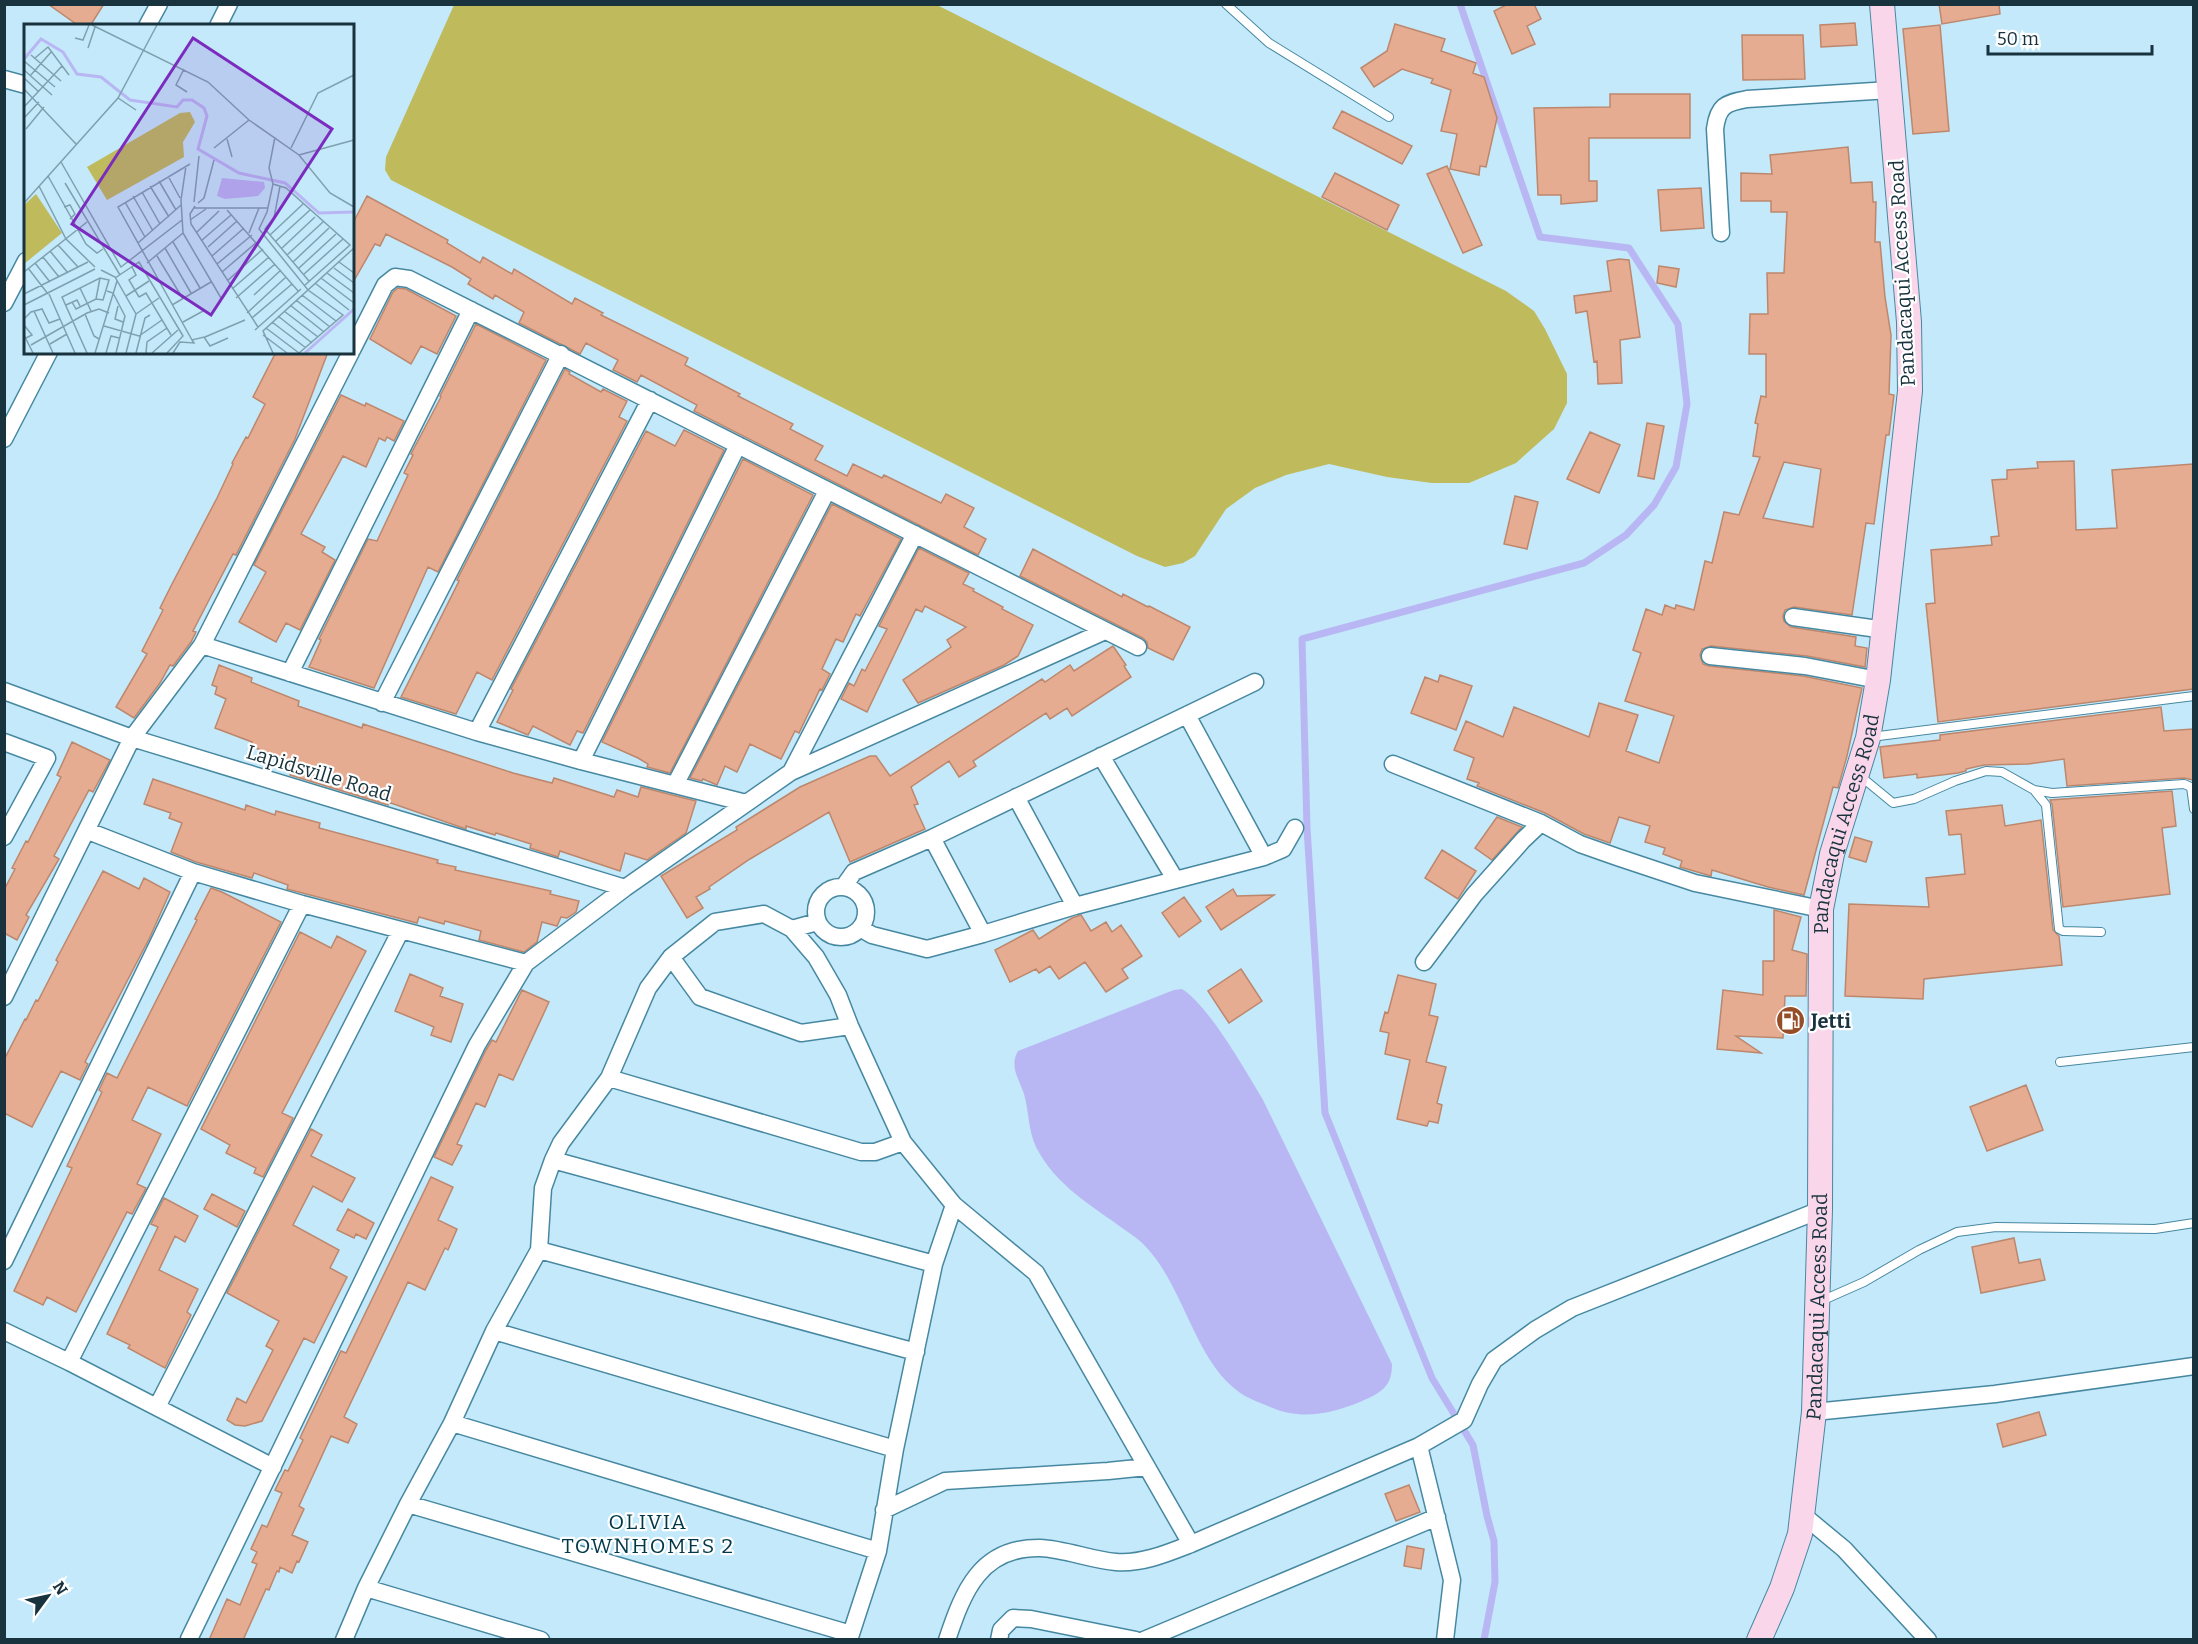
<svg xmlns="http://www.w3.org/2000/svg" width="2198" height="1644" font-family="Bitter,serif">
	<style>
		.green { fill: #bfba5b }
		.water { fill: #b9b7f3 }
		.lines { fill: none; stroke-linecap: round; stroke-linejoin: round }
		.stream { stroke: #b9b7f3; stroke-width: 7 }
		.building { fill: #e5ac91; stroke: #bd876d; stroke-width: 1.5; fill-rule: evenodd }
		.lane-casing { stroke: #4788a1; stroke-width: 10 }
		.street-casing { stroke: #4788a1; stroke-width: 19 }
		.secondary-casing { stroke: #4788a1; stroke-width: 26 }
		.lane { stroke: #fff; stroke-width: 8 }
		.street { stroke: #fff; stroke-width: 16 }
		.secondary { stroke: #fad6eb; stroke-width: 24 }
		.labels { text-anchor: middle; stroke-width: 4.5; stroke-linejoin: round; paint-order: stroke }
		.street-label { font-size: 20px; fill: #18333e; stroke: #fff }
		.poi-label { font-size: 20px; font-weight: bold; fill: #18333e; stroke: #fff; text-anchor: start }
		.neighbourhood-label { font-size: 21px; letter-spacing: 1.5px; fill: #00384a; stroke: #fff }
		.inset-river { fill: none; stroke: #b9b7f3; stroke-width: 3 }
		.inset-road { fill: none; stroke: #7fa0af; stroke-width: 1.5 }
		.view { fill: #7b2cbf; fill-opacity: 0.15; stroke: #7b2cbf; stroke-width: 3 }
		.inset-edge { fill: none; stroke: #18333e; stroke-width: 3 }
	</style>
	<rect width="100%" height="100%" fill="#c3e9fa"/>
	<path class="green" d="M454,5H937L1506,291L1534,311L1545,329L1567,374V403L1554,429L1516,463L1469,483H1432L1387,477L1329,464L1286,475L1255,488L1226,509L1195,556L1183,563L1165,567L1137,556L391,180L385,170L386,157Z"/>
	<path class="water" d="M1182,989C1209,1006 1245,1070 1262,1098L1392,1364C1392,1388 1380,1393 1360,1402C1328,1415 1299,1420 1268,1406C1258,1402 1247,1398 1239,1392C1195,1361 1184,1287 1146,1247C1140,1240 1132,1235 1125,1230C1091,1205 1056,1186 1036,1147C1028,1130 1029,1111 1024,1094C1019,1079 1009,1066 1018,1051L1174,990Z"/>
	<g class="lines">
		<path class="stream" d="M1460,4L1540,237L1629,248L1678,324L1687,404L1676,467L1654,505L1626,535L1584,563L1302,639L1307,828L1325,1113L1432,1378L1473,1445L1487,1516L1494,1541L1495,1582L1484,1640"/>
	</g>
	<path class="building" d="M48,4H104L90,26H79Z
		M1508,4H1534L1541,19L1527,26L1535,44L1512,54L1494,11Z
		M1939,4H1999L2000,14L1942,24Z
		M1855,23L1857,45L1821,47L1820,25Z
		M1395,24L1445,39L1441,51L1476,63L1473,73L1484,77L1497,118L1486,167L1480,166L1479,175L1450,169L1457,134L1441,131L1451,90L1431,83L1433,79L1402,69L1374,87L1361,68L1387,51Z
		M1940,25L1949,131L1913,134L1903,29Z
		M1742,35H1803L1805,79L1743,80Z
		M1610,94H1690V138H1589V181H1597V201L1561,204V195H1538L1534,108L1610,107Z
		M1342,111L1412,146L1402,164L1333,128Z
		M1848,147L1851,183L1872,182L1873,202H1876L1875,242H1880L1885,297L1891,335L1889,394L1894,395L1889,435H1886L1874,524L1866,523L1852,615L1794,607L1785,610L1783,616L1784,621L1791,627L1856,637L1855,646L1867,648L1865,667L1807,656L1711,646L1702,649L1700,655L1703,664L1709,666L1803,676L1862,688L1847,756L1838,788L1833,787L1804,895L1768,887L1712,870L1711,876L1680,867L1682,861L1663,854L1665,848L1645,842L1650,826L1619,817L1610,843L1584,834L1545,813L1477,786L1479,783L1467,779L1474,758L1454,750L1466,721L1503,737L1514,707L1589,737L1599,703L1638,715L1626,751L1659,763L1674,716L1625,701L1641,653L1633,650L1646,609L1662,615L1665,605L1675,609L1676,605L1694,610L1705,561L1712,563L1724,512L1739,515L1760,457L1753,456L1758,424L1755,423L1761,396L1766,397V354H1749L1750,314H1768L1767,273H1784L1787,212H1771V201H1741V173L1772,174L1770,155ZM1784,462L1821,469L1813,527L1763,518Z
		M1447,166L1482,245L1463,253L1427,174Z
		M1335,173L1399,205L1387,230L1322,197Z
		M1701,188L1704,228L1661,231L1658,190Z
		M367,196L448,240L447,243L480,263L483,257L512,274L514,269L572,304L575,298L603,313L601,315L688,358L685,365L740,394L738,396L793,424L790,429L823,446L815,460L847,476L853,464L882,478L884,475L941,503L946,494L974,508L964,527L986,539L978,555L694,411L697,405L641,375L637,382L613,370L618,360L586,343L580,354L519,323L524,312L495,295L493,299L468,284L471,279L452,267L386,234L380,246L375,244L352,284V225Z
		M1619,259L1629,260L1640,337L1620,340L1622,383L1598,384L1597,361L1594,362L1587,311L1576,313L1574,296L1611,291L1607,261Z
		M1659,266L1679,269L1676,287L1657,283Z
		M398,288L406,289L456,316L437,354L421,346L411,364L370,339L393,292Z
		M476,324L546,360L438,572L428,567L374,688L309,667L321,640L319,639L368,539L377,541L408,475L404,473L413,455L411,454L441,397L440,396Z
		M276,352H328L295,439L236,555L233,554L209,600L193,631L196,632L191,642L173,666L170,665L160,683L134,718L116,707L147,654L142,651L163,610L160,608L172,584L217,498L233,464L232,463L246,437L248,438L265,404L253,397Z
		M565,369L570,372L569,374L601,392L603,389L627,401L619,417L627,421L492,680L477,672L456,714L401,697L459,581L457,580Z
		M341,395L365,406L366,403L404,421L394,441L387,437L385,441L379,438L366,467L343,456L301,534L325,547L322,552L335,560L300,630L286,623L276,642L239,622L266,572L254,565Z
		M1647,423L1664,426L1654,479L1638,476Z
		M684,430L724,450L583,733L577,731L570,745L533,726L528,735L497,722L513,690L511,689L646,431L675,446Z
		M1590,432L1620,445L1599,493L1567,479Z
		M743,459L813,495L670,773L647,767L648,764L638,758L602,742Z
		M2074,461L2076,530L2117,528L2112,470L2193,464V689L1938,722L1926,604L1935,603L1931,550L1992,545L1991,537L1999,536L1992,480L2007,479V470L2038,468L2037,462Z
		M1515,496L1538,502L1527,549L1504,544Z
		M832,504L901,539L860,616L856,614L843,642L836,639L822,669L830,674L822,690L820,689L799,733L795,731L781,759L750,744L737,772L725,766L717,785L703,779L702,781L690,778Z
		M919,548L969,573L963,584L974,589L973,591L1003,607L1002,609L1033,625L1018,656L1004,665L918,703L903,680L951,647L947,640L966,627L925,606L922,612L916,609L867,712L841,699L849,683L854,686L862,669L865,671L887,629L879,626Z
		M1033,549L1122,597L1123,594L1148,607L1149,606L1190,627L1173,660L1148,648L1147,642L1143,638L1020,576Z
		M1113,646L1126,665L1124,666L1131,677L1072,716L1067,708L1050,719L1046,713L973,761L976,766L959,777L949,761L911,787L918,804L914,805L925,829L850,862L829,812L750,859L709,887L710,889L696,897L703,908L687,918L661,876L737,830L736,827L800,787L870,756H876L890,776L1042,679L1045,682L1070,665L1074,671Z
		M219,665L252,678L251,682L299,701L298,706L362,728L363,724L513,773L552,783L554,778L614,797L617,790L638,797L641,787L696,801L686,833L647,860L625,853L620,871L560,851L558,857L530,848L531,844L496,833L495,835L466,826V829L388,802V805L290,775L293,766L279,761L280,757L250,746L252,742L215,728L226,699L215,694L217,687L212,685Z
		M1440,675L1472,686L1456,730L1411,713L1425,677L1438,682Z
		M2161,707L2164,731L2193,729V780L2184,778L2067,786L2064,759L2028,764L1984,765L1966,769V771L1958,773L1917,778V774L1884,778L1880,747L1940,740V735Z
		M72,742L110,760L93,792L89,790L54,856L59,859L26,915L29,917L17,940L4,933V890L15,869L12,868L26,841L28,842L61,777L57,775Z
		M153,779L245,810L246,805L275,815L276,811L320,823L319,828L438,860L437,863L456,867L455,870L551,891L550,894L579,901L576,912L567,918L561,917L557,926L542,922L537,942L524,952L479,940L481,931L445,921L444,924L419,917L417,923L287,889L288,885L254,873L252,878L196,862L171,852L182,823L169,818L171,813L144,804Z
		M2172,791L2176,826L2162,828L2170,894L2063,907L2052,804L2050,800Z
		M2002,805L2005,826L2041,820L2053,930L2059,936L2062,965L1924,979L1923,999L1845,996L1849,904L1929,907L1926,878L1965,874L1961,834L1949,835L1946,811Z
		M1497,817L1522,827L1492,860L1475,848Z
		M1855,837L1872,842L1866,862L1849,857Z
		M1442,850L1476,871L1458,899L1425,878Z
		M103,871L139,889L144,878L170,892L150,937L85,1062L88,1064L80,1080L61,1071L32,1127L4,1113V1060L25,1019L26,1020L36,1000L38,1001L58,962L56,960Z
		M211,888L222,892L281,922L187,1106L148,1087L132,1120L161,1134L137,1184L146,1188L132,1214L127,1212L76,1312L47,1297L43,1305L14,1291L72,1168L67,1166L102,1092L99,1090L107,1073L117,1078L197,920L195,919Z
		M1233,889L1237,896L1274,895L1221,930L1206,907Z
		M1184,897L1201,921L1179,937L1162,913Z
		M1774,910L1801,917L1792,950L1807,954L1806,996H1785L1783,1038L1736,1036L1761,1053L1717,1049L1723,990L1763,995V961H1774Z
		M1081,915L1091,931L1106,922L1112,932L1121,925L1142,956L1122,969L1128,978L1106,992L1085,962L1059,979L1050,966L1039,973L1036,969L1010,982L995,950L1033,930L1039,939L1072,918Z
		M300,932L331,948L337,936L366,951L282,1113L293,1118L263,1177L254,1173L256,1168L226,1153L230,1145L201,1129Z
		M1241,969L1262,1001L1229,1023L1208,991Z
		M410,974L443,988L440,996L463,1004L451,1042L431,1035L434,1027L395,1011Z
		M1398,975L1436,984L1429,1015L1438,1017L1426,1062L1446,1067L1437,1103L1442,1105L1438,1123L1429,1121L1427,1126L1397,1119L1410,1060L1385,1054L1389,1033L1380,1031L1385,1012L1388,1013Z
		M522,990L549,1002L513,1080L499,1074L485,1107L476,1103L457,1144L462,1146L452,1165L434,1157L486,1050L492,1040L496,1042Z
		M2026,1085L2043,1130L1987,1151L1970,1107Z
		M311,1129L322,1135L311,1156L355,1178L342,1202L313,1186L293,1225L339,1250L330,1268L347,1277L314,1343L304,1338L262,1421L245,1426L235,1425L227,1420L237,1398L246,1403L273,1350L266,1346L279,1321L227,1293Z
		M431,1177L453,1187L438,1220L457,1229L448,1250L445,1248L425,1290L408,1282L344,1417L357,1424L348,1443L331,1436L299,1506L304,1509L292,1535L308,1542L299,1562L297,1561L292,1573L280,1567L279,1572L277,1571L269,1590L266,1589L243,1640H209L227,1599L240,1605L257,1564L252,1562L257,1552L251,1549L262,1525L267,1527L282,1493L275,1490L285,1470L288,1471L303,1440L300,1438L341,1351L346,1353Z
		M212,1194L245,1211L237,1227L204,1209Z
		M164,1198L198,1216L185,1242L175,1236L159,1270L198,1289L187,1312L191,1315L165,1368L128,1348L130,1345L107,1334L158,1227L151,1224Z
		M348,1209L374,1223L366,1239L356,1234L354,1238L337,1230Z
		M2014,1238L2019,1263L2040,1259L2045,1280L1981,1293L1972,1247Z
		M2039,1412L2046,1435L2003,1447L1997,1424Z
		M1409,1485L1420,1512L1396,1521L1385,1494Z
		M1407,1546L1424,1549L1421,1569L1404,1566Z"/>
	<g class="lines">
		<defs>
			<path id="lane" d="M1226,4L1269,43L1389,117
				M1871,737L2194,696
				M1859,775L1893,803L1914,799L1955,781L1986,771L2002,772L2034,790L2046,805L2059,929L2063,931L2101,932
				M2034,790L2052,793L2184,784L2191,787L2194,809
				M2060,1062L2194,1047
				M1821,1301L1864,1282L1919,1250L1957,1232L1996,1227L2155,1229L2194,1223"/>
			<path id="street" d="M147,26L159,4
				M218,26L229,4
				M4,79L26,85
				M1721,233L1715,129C1718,106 1725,103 1747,99L1890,90
				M4,303L26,261
				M352,350L385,285L395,277L409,279L1138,647
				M4,439L49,352
				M1793,617L1885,630
				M202,645L477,732L581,761L746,803
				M1710,656L1805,666L1878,680
				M290,673L471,310
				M4,691L132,738L625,888
				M382,703L561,354
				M1187,715L1264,857
				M477,732L650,400
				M4,742L47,758L4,837
				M1101,756L1175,879
				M581,761L738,445
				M1393,764L1541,823L1580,844L1617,857L1695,883L1821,909
				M791,772L915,534
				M675,785L827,491
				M1016,797L1075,906
				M88,831L193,872L302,904L526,963
				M932,838L983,934
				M844,886L854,872L932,838L1255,682
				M816 912a25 25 0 1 1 50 0a25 25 0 1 1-50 0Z
				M860,928L872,935L927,949L983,934L1075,906L1264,857L1283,849L1295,828
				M792,929L816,957L838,995L850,1026L903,1142L954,1205L1036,1273L1191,1544
				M671,957L700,997L801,1033L850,1026
				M1424,962L1474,895L1523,840L1541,823
				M4,997L132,738L202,645L351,352
				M609,1078L861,1152H875L903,1142
				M553,1160L934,1264
				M539,1250L916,1352
				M4,1261L193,872
				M4,1331L69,1362L273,1467
				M494,1331L895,1449
				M69,1362L302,904
				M157,1407L401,930
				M1814,1412L1995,1394L2194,1366
				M452,1423L878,1551
				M1419,1446L1452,1580L1445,1640
				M408,1504L851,1634
				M884,1510L945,1481L1108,1471L1147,1467
				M1803,1515L1844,1549L1928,1640
				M366,1588L541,1640
				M189,1639L477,1045L526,963L625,888L791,772L1105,631
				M344,1640L366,1588L408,1504L452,1423L494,1331L539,1250L543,1188L553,1160L561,1143L609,1078L648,988L671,957L715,922L764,914L792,929L817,922
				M849,1640L878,1551L895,1449L934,1264L954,1205
				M947,1640C963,1592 980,1547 1040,1548C1065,1549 1091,1560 1116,1562C1142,1564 1168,1553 1191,1544L1419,1446L1464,1420L1480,1384L1494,1360L1535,1330L1572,1308L1820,1210
				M999,1640L1001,1630L1013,1618L1031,1619L1136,1640
				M1144,1640L1437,1517"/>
			<g id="secondary">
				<path id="s1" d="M1759,1640L1782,1588L1800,1534L1814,1412L1820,1210L1821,909L1832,854L1868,738L1878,680L1910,391L1909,322L1882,4"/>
			</g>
		</defs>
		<use href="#lane" class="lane-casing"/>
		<use href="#street" class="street-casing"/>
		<use href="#secondary" class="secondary-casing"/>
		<use href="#lane" class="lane"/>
		<use href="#street" class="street"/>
		<use href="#secondary" class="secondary"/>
	</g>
	<defs>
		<symbol id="fuel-disc" viewBox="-11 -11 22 22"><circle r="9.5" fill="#964e29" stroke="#fff"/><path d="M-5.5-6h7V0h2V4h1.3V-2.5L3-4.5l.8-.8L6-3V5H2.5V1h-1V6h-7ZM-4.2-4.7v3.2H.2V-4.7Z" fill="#fff"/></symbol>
	</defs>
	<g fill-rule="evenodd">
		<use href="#fuel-disc" x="1774" y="1004" width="33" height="33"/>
	</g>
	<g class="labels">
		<g class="street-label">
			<text transform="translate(1902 273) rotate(-93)" y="7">Pandacaqui Access Road</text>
			<text transform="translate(319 773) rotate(17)" y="7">Lapidsville Road</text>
			<text dy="7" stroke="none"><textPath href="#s1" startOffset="828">Pandacaqui Access Road</textPath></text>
			<text dy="7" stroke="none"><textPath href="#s1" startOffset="342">Pandacaqui Access Road</textPath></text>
		</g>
		<g class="poi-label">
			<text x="1811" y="1028">Jetti</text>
		</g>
		<g class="neighbourhood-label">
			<text x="648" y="1529">OLIVIA<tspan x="648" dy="24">TOWNHOMES 2</tspan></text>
		</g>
	</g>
	<g transform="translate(24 24)">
		<rect width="330" height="330" fill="#c3e9fa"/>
		<path d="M166,88L171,98L159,118L160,133L83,176L63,143L156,89ZM12,170L38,209L0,240V181Z" fill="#bfba5b"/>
		<path d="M198,154L240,158L241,164L234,172L201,175L193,172Z" fill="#b9b7f3"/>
		<path class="inset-river" d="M0,35L17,15L39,28L53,50L77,53L106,76L153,83L159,76H168L180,84L183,92L174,125L215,149L261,159L295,189L330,188M281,329L330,285"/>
		<path class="inset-road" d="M68,1L184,58L225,96L275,131L306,169L330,183M51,14L59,16L65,1M64,24L71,3M7,31L37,57M11,34L24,23L45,51M0,37L31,63M160,45L152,61L163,68M0,46L28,71M6,52L28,27M0,54L15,68M0,65L52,120M94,74L112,86M0,83L38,42M0,94L15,78M2,105L20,83M251,113L245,144L249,160L243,188L235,205L284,266L319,291L275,329M203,115L208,133M190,124L225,96M267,124L294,69L330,51M275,131L330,116M37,138L97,243L158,196M166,140L94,183L168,316L180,313L186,322L204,314M162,142L157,176L159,209L197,274M24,152L62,220L73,229L79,225M144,152L156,174M135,157L152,186M41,159L96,251M249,160L262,164L326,221L281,261M15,162L42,215L71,243M126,162L145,193M256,162L250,194L241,205L285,257M118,168L136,200M109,172L129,207M101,178L121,213M170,178L175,132M0,179L94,74L133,1M174,179L180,174L190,136M171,182L166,190L167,200L234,303M40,183L46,181L51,190L46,195M170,184H244M203,186L275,268M166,196L182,185M173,208L195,187M225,209L235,184M246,211L279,180M177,217L207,191M252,217L286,186M149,218L176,264M114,219L157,181M34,221L54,243M184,223L213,197M141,224L167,269M258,224L291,193M26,227L44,249M263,231L299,198M133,232L159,275M188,232L220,204M19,233L35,253M269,238L305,204M315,238L330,249M11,239L26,258M123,239L159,209M193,240L228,211M108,243L112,251L105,256L115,273M4,244L24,270M275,244L312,210M310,244L330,259M77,246L91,253L112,290L102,329M0,248L63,198M198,248L233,218M303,249L330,269M279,251L319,215M91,254L115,238L159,312L143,329M297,254L330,279M203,257L239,225M291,259L325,286M56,264L67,287M208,265L245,233M83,267L89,269L101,292L92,329M0,270L64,238M25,270L51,329M230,271L257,246M278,271L312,297M102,272L125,257M115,273L122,269L147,311M212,274L251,240M72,275L76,254M272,276L306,303M48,278L52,285L72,275L79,276L85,256L76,254L38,273L63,329M0,281L71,245M42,281L53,276L56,282M148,281L187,258M266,281L300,308M94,282L91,295L99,298M10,287L29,329M260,287L294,313M223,289L262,253M61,290L70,312L75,315M112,290L135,274M254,292L288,319M228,294L268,260M0,295L7,288L18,285L25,299L36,295M159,298L181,286M248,298L282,324M0,301L8,311L2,314M80,302L115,312L138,296M242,304L275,329M231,306L277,265M0,311L9,329M239,311L263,329M181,313L221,296M26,320L43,310M7,321L63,289L75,285L85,289M71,329L93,257M82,329L87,312L95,314M112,329L121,294L126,291M122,329L123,318L143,304M128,329L154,306M149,329L156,318L170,319L168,316M249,329L239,307L330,224"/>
		<path class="view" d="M169,14L308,105L187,291L48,200Z"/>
		<rect width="330" height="330" class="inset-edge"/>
	</g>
	<rect width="2198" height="1644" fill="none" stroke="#18333e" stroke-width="12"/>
	<g transform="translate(48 1596) rotate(57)" stroke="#ffffff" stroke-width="4.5" paint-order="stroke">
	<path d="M0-4.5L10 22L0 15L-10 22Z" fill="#18333e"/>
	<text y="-9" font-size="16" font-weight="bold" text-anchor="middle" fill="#18333e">N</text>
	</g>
	<path d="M1988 45v9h164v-9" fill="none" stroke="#18333e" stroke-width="3"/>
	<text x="1997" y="45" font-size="18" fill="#18333e" stroke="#ffffff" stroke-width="4.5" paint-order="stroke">50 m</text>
</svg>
